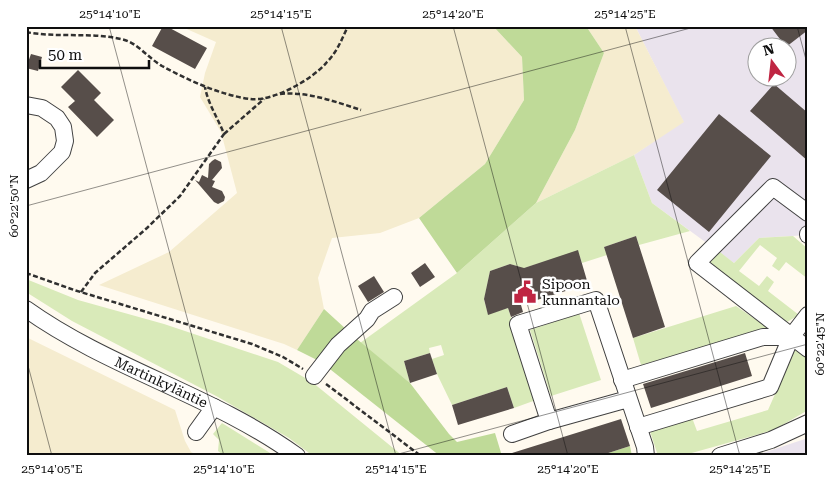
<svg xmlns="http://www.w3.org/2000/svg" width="834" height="482" font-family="'Roboto Serif',serif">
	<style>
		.industrial { fill: #eae3ed; fill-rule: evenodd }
		.farmland { fill: #f5eccf }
		.green { fill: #d9eab9 }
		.forest { fill: #bfda98 }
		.building { fill: #574e4a }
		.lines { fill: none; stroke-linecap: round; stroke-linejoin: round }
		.minor-casing { stroke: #414141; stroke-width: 18 }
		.path { stroke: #303030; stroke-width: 2.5; stroke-dasharray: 5 2.5; stroke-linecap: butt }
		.minor { stroke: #fff; stroke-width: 16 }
		.ticks { fill: none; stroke: #0e0e0e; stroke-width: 1; stroke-opacity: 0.45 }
		.labels { text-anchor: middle; stroke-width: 5; stroke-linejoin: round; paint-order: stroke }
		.poi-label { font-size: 14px; fill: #0e0e0e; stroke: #fff; text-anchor: start }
		.street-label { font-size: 14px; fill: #0e0e0e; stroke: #fff }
		.neatline { fill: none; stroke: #0e0e0e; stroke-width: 2 }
		.ticks-label { font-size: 12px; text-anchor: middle; fill: #0e0e0e }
	</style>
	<rect width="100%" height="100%" fill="#fffaef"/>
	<path class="industrial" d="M635,26H808V235L759,238L734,263L652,203L634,155L683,121ZM756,48H786V78H756Z
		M808,438V456H754Z"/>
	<path class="farmland" d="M180,26H493L522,57L524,100L485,164L419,218L380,233L332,238L318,278L324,309L297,350L284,344L99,285L169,252L237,193L221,132L200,97L205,73L216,42Z
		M586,26H635L684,122L634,155L536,203L575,130L604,53Z
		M26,337L175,410L185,441L191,452L199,456H26Z"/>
	<path class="green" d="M634,155L652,203L690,231L639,245L636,236L604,247L607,255L582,263L578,251L521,269L520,267L510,264L490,271L484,300L488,314L508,308L536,400L514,408L507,387L452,405L437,374L432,359L444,355L441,345L429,348L430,353L404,361L410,383L360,343L457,273L536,203Z
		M793,236L808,249V279L786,262L779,271L772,266L777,258L760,245L739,271L759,286L767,276L774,282L768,291L799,315L787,322L706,260L716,249L734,263L759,238Z
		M26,279L78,300L164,324L278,362L312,382L403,456H313L289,438L218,397L72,321L26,292Z
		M736,306L768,328L641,365L633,338Z
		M579,313L601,380L551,396L530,330Z
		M795,349L808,359V410L774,430L681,456H658L649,428L691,415L697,431L768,410Z
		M222,423L275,456H224L218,451L219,440L213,434Z"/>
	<path class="forest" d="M493,26H586L604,53L575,130L536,203L457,273L419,218L485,164L524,100L522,57Z
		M324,309L347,330L321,362L297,350Z
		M352,335L410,383L449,434L457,442L495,433L502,456H440L326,366Z
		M630,446L632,456H599Z"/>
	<path class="building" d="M163,26H166L207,48L195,69L152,46Z
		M770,26H808V30L786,47Z
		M31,54L42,57L38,71L26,68Z
		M78,70L101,93L94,100L114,120L97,137L68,107L75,101L61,87Z
		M774,84L808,113V161L750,111Z
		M719,114L771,156L709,232L657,190Z
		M215,159L221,162L222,168L212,180L215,181L212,187L222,191L225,197L224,201L218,204L214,202L195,180L199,182L202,175L208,178L209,164L212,161Z
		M636,236L665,327L633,338L604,247Z
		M578,250L588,284L521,305L523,312L511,317L508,308L488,315L484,299L490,271L510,264L524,268Z
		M425,263L435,277L420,287L411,273Z
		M374,276L384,292L368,302L358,286Z
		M430,353L437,374L410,383L404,361Z
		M745,353L752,376L651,408L643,384Z
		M507,387L514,408L458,425L452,405Z
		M621,419L630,446L599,456H512V453Z"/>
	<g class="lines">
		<defs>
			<g id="minor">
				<path d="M26,105L42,108L57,118L63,127L65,141L62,152L41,173L26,180"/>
				<path d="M808,213L773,187L697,263L808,349"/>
				<path d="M808,234V235"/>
				<path id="s1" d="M26,309C110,369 213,395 297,456"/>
				<path d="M791,337L808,315"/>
				<path d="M314,376L338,345L367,319L372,311L394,297"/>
				<path d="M622,380L763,337H791L770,387L638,427"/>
				<path d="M628,399L549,421L518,324L596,300L645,447L646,456"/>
				<path d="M196,432L214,407"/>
				<path d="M512,434L549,421"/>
				<path d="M720,456L771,440L808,423"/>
			</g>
		</defs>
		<use href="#minor" class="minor-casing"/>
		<path class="path" d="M26,32C56,38 90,32 121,39C137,42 148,58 162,66C188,80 220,95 250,99C273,102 313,79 327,62C337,52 342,39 348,26
			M280,94C307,91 336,102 361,110
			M224,134L264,99
			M26,273L74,290L252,344L283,357L303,369
			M81,292L95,273L147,228L180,196L224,134C218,118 208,104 205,87
			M326,384L421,456"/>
		<use href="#minor" class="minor"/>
	</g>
	<path class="ticks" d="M109,26L224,456M281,26L396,456M453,26L568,456M625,26L740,456M797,26L808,67M26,206L698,26M26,358L52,456M391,456L808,344"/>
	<defs>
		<symbol id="civic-bare" viewBox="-9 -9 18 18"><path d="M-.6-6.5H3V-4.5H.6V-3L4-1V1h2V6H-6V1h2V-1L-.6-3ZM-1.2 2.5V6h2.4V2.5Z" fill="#bf2542" stroke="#fff" stroke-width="2.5" paint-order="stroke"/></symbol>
	</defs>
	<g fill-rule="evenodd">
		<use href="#civic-bare" x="509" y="276" width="32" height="32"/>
	</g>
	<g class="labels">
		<g class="poi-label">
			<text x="542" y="289">Sipoon<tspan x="542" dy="16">kunnantalo</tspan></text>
		</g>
		<g class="street-label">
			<text dy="5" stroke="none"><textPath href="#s1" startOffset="154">Martinkyläntie</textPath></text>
		</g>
	</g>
	<rect width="834" height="482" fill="none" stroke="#ffffff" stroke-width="55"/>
	<g transform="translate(772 62) rotate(345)"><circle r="24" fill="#ffffff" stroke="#9f9f9f"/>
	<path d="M0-4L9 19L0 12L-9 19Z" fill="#bf2542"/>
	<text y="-8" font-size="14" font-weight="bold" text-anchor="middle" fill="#0e0e0e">N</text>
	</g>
	<path d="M40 60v8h109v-8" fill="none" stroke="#0e0e0e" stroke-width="2.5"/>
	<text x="48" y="60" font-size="15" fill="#0e0e0e" stroke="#ffffff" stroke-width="4" paint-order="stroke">50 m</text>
	<rect x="28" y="28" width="778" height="426" class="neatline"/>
	<g class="ticks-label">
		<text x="110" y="18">25°14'10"E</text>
		<text x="281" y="18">25°14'15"E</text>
		<text x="453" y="18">25°14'20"E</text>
		<text x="625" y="18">25°14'25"E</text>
		<text transform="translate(14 206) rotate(-90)" y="4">60°22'50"N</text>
		<text transform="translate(820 344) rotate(-90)" y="4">60°22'45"N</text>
		<text x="52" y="473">25°14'05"E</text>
		<text x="224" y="473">25°14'10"E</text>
		<text x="396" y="473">25°14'15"E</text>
		<text x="568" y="473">25°14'20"E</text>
		<text x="740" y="473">25°14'25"E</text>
	</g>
</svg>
